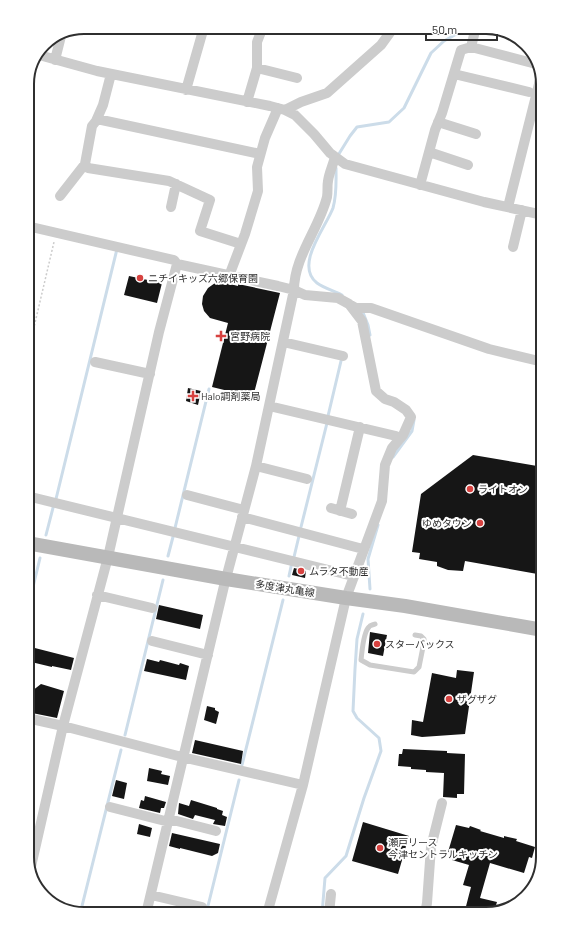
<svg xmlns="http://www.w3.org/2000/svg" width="570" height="941" font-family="Barlow,'Noto Sans JP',sans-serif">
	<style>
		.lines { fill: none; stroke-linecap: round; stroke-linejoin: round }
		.stream { stroke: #ccdce9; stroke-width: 3 }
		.building { fill: #161616 }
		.path { stroke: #ccc; stroke-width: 1.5; stroke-dasharray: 2 2; stroke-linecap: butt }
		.service { stroke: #ccc; stroke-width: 5 }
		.minor { stroke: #ccc; stroke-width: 10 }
		.secondary { stroke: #b9b9b9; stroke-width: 14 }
		.poi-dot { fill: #d74240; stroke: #fff; stroke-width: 1.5 }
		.labels { text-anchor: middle; stroke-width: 4; stroke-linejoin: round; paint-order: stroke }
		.poi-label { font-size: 10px; fill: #2f2f2f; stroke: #fff; text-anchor: start }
		.street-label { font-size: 10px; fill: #2f2f2f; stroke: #fff }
		.rim { fill: none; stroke: #2f2f2f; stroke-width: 2 }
	</style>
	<rect width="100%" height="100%" fill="#fff"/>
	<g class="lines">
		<path class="stream" d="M337,157L350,136L357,127L389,122L404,108L431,53L444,41L469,27
			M336,168C336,182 337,194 333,208C326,227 294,265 317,283C324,288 334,291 342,295
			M362,310L368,325L370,335
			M328,416L341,361
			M393,457L412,431L414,420
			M56,499L117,249
			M301,527L327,423
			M175,528L209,389
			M46,535L54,504
			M168,556L174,533
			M294,557L299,536
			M289,576L292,562
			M370,589L368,559L378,525
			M27,612L40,558
			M125,735L163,580
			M242,765L283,600
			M80,914L121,750
			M206,914L239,780
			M322,914L325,878L346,856L364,798L381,751L379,738L357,718L353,711L355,669L357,639L363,614"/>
	</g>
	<path class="building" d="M129,276L162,283L157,303L124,295Z
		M222,282L238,286V284L280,293L253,397L212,387L228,323L210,318L204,311L202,304L203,296L208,288L215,283Z
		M188,388L201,391L198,405L186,401Z
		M473,455L543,467V575L465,561L463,571L448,570L437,566V562L419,559L420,553L412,552L421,494Z
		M294,568L306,571L305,578L292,575Z
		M159,605L203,615L200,629L156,619Z
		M370,632L387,635L383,656L368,653Z
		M27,646L74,658L71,670L52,666V667L27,661Z
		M147,659L159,662L160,660L179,665L180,663L189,666L186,680L144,671Z
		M457,670L474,672L465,734L422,737L411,735L412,720L423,722L432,673L456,678Z
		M41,684L64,691L57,718L27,712V710L32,708L35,699V695L32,691Z
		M207,706L215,708V710L219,712L216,724L204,720Z
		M195,740L243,751L241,764L192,753Z
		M403,749L447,751V753L465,754L464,794H457V798L443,797L444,773L426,772V770L411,769V767L398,766L399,754H402Z
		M149,768L162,771L161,774L170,776L168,785L147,781Z
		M116,780L127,783L124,799L112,796Z
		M145,796L166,802L164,808H161L160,813L139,808L141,800L144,801Z
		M191,800L217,808V809L223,811L222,815L227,817L225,826L213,824L215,820L195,815L193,819L178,814L179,803L189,806Z
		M363,822L409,836L398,874L352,861Z
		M139,824L152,828L150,837L137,834Z
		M456,825L469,828L470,826L481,830L480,831L504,838V836L517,839L516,841L535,847L532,858L529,857L524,873L490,863L480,898L497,902L496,905L510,908L486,914H464L471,887L463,885L469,865L452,860L454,854L448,852Z
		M172,833L220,844L218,853L212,856L180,848V849L169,846Z"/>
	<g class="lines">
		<path class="path" d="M27,357L54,242"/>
		<path class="service" d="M375,624C373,625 370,625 369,627C363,632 362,653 361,660L370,665L414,672L419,667L424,642V639L421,636L415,635"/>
		<path class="minor" d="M313,27H316
			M471,47L476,27
			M39,55L97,71L270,106L285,110L295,115L314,134L330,153L345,164L484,202L543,215
			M55,60L61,36
			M257,68L297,78
			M111,74L103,105L96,121L92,126L85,164L88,168L169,181L210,200L200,231L241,244
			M454,74L529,92
			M186,90L204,27
			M247,102L257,68V42L263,27
			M285,110L301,102L327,93L381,45L394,27
			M97,119L260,154
			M438,122L476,134
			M429,152L468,165
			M420,185L435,130L442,113L461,50L471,47L536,64
			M60,196L85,164
			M171,207L176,184
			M508,207L541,76
			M27,226L174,260L177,264L278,286L294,290L305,295L338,298L349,304L362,321L376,391L385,399L394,402L406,410L411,417L403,435L392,448L385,465L382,501L346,598L303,785L267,914
			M513,247L522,210
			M229,276L245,234L258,191L257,167L265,138L278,108
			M349,304L356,308H371L489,349L543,362
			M283,342L343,356
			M95,362L150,374
			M269,406L396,436
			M256,466L307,479
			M187,495L244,510
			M27,496L353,576
			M331,508L352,514
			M340,511L360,427
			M242,517L363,549
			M97,595L152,608
			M152,641L208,655
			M27,704L29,697
			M27,718L63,726L182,757L303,785
			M110,807L169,822
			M169,819L216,831
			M30,871L63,726L108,557L159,332L177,264
			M151,895L202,907
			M146,914L224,586L256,466L294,290C294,257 319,229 327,197C328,192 327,186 328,181C329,173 333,165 335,157
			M329,914L331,894
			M425,914L427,903L431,847L442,803"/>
		<path class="secondary" d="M27,543L226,579L346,598L405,606L543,630"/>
	</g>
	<g class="poi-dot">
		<circle cx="140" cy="278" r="4"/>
		<path d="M219 330h4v4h4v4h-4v4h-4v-4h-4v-4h4z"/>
		<path d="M191 390h4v4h4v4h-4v4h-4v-4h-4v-4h4z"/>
		<circle cx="470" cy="489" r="4"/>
		<circle cx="480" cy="523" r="4"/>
		<circle cx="301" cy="571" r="4"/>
		<circle cx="377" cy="644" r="4"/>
		<circle cx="449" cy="699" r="4"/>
		<circle cx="380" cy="848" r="4"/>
	</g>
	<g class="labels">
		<g class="poi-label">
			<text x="148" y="282">ニチイキッズ六郷保育園</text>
			<text x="230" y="340">宮野病院</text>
			<text x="201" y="400">Halo調剤薬局</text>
			<text x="478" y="493">ライトオン</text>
			<text x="472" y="527" text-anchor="end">ゆめタウン</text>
			<text x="309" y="575">ムラタ不動産</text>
			<text x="385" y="648">スターバックス</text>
			<text x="457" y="703">ザグザグ</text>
			<text x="388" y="846">瀬戸リース<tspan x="388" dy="12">今津セントラルキッチン</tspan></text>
		</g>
		<g class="street-label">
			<text transform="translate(285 588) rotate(9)" y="4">多度津丸亀線</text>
		</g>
	</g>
	<path d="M0 0H570V941H0ZM84 34H486A50 50 0 0 1 536 84V857A50 50 0 0 1 486 907H84A50 50 0 0 1 34 857V84A50 50 0 0 1 84 34Z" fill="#fff" fill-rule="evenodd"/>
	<path class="rim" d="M84 34H486A50 50 0 0 1 536 84V857A50 50 0 0 1 486 907H84A50 50 0 0 1 34 857V84A50 50 0 0 1 84 34Z"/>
	<path d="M426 34v6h71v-6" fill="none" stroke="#2f2f2f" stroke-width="2"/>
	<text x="432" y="34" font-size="12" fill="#2f2f2f" stroke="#ffffff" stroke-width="3" paint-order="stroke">50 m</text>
</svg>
